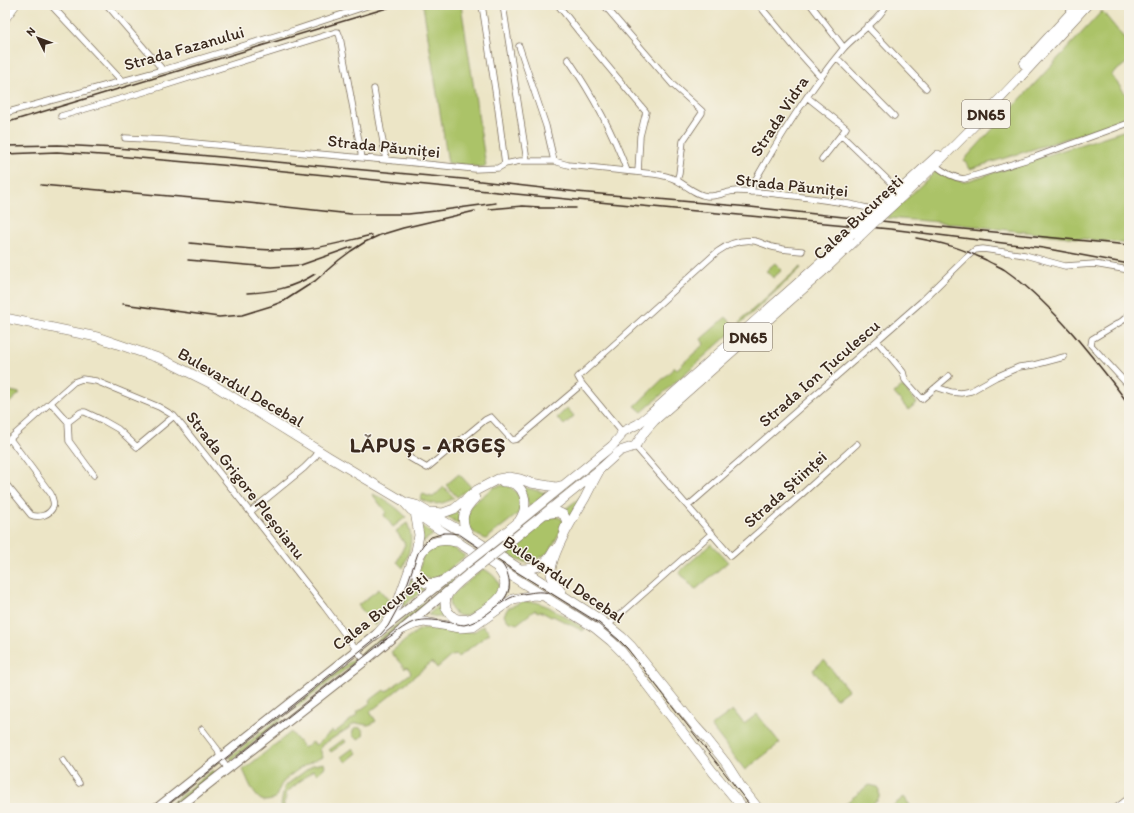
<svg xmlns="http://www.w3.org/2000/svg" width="1134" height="813" font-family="Itim,sans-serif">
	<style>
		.green { fill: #abc368; stroke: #737643 }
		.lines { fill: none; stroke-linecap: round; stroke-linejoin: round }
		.minor-casing { stroke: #796b59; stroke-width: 7 }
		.tertiary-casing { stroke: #796b59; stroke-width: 8 }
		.secondary-casing { stroke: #796b59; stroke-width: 10 }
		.primary-casing { stroke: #796b59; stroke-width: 10 }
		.minor { stroke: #fff; stroke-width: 5.5 }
		.tertiary { stroke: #fff; stroke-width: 7 }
		.secondary { stroke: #fff; stroke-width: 8 }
		.primary { stroke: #fff; stroke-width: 9 }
		.tram { stroke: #3b2a1e; stroke-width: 1 }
		.rail { stroke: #3b2a1e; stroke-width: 1.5 }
		.primary-bridge-casing { stroke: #796b59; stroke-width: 10; stroke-linecap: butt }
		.primary-bridge { stroke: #fff; stroke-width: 9 }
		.labels { text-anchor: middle; stroke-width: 3; stroke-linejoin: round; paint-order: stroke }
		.shield { fill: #f7f3e8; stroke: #73665b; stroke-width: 1 }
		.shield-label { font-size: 16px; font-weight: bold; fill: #3b2a1e }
		.street-label { font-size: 17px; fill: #3b2a1e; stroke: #f7f3e8 }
		.district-label { font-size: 21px; font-weight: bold; letter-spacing: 1px; fill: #3b2a1e; stroke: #f7f3e8 }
	</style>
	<rect width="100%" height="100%" fill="#f7f3e8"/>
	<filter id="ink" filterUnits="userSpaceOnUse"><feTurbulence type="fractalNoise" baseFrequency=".025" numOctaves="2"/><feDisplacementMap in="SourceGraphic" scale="8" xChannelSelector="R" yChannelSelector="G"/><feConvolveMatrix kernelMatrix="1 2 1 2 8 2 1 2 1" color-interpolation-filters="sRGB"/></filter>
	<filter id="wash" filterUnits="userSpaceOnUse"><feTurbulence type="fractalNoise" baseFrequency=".012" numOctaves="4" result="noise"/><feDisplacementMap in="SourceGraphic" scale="16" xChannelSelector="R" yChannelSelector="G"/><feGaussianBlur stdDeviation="0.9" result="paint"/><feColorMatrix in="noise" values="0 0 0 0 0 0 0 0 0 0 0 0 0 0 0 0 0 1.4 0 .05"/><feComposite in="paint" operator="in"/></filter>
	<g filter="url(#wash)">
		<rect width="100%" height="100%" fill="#ece5c6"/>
		<path class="green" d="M423,5H461L486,166L481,167L448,163Z
			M1102,11L1129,44V61L1111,75L1129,98V119L970,169L964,160Z
			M1129,129V244L939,222L886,218L937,170L964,182Z
			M775,263L782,270L773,278L766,271Z
			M800,267L801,268L741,323L740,321Z
			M726,317L736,328L642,412L635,406L675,367L677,369L704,344L701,339Z
			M902,386L917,403L908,410L894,393Z
			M5,390L20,393L5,407Z
			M567,408L574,416L564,425L557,418Z
			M459,474L471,487L457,497L446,485Z
			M506,485C519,491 523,499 519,513L486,539L477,535L466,525L470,506L494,487Z
			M444,487L454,498C441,505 434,506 420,499L423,494L428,496L433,497Z
			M523,487L547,493L529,507Z
			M372,494C383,497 399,509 406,517L393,527L384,515L386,512Z
			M585,494L570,517L564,510Z
			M460,510L459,516V524L447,516Z
			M553,517H558L563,520L562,528L551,549L546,554L534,561L525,562L517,560L505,552L547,519Z
			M407,523C415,539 409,552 403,568L397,562L405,544L396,531Z
			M420,525L433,535L422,542Z
			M438,543L450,546L465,556L441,576L429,579L421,575L419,571L423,554Z
			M711,544L728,562L695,590L679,572Z
			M484,569C492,574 500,579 499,590C499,593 498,596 496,598C492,602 487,604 483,606C477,610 470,616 463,616C456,616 447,608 450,599C452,593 477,574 484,569Z
			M412,577L417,584L425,588L404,606L402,604Z
			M453,579L454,581L364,655L362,653Z
			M379,589L391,603L375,626L358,605Z
			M522,602H536L549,607L585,629L583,631L553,616L551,617L540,611L538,612L535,610L517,624L508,621L504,615L508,608Z
			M439,605L444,618L428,615Z
			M483,626L490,633L458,657L455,655L450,657L437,668L432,662L370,712L376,721C373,723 370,725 367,725C359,724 355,721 349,728L322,745L320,749L323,757C311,761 288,774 281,785C279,789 277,795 275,799C272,800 268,801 265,801C254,800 248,779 243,770L291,732L304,748L312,742L316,745L332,731L334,733L357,715L356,713L370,703L369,701L384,690L386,692L411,673L409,669L406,667L405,669L391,652L417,631L424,628L473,632Z
			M353,659L355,662L293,711L291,708Z
			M824,660L848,690L836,699L813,670Z
			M733,710L744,724L757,714L780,743L745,770L711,726Z
			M280,717L282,719L232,760L230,757Z
			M352.5 733a5.5 5.5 0 1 1 11 0a5.5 5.5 0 1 1-11 0Z
			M344,739L346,742L331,752L329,750Z
			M353,748L357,753L346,762L341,757Z
			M324,763L325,767L317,774L313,770L285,794L287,797L284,802V808H282L281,805L283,794L285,786L313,765Z
			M213,770L215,773L170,808H165Z
			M870,785L877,787L879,790V797L877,800L867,808H840L866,787Z
			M904,797L912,808H890Z"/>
	</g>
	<g filter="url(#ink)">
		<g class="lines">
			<defs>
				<path id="minor" d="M51,5L122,81
					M107,5L163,70
					M482,5L498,109L505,164
					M503,5L527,161
					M558,5L580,33L646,112L640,136L638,172
					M604,5L673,85L702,111V113L683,141L679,174L677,180
					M759,5L795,48L821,77
					M811,5L844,48
					M867,26L926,88
					M519,46L546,126L554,161
					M837,58L894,116
					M568,59C592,94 612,130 627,171
					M374,89L386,160
					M807,97L846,128L841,135L822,159
					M5,113L163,70L295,30L370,5
					M61,116L144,92L336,32H338L340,37L362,158
					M841,135L891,183
					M125,138L165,140L194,143L386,160L475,169L498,168L505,164L520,161H554L568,165L654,174C661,175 668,176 674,179C685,184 695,195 707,196C717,197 727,191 737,191C756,191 870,203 879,213
					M934,164C942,171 953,178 964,179L1035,157L1129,123
					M751,192L753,184C780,137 808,91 843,49C855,35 880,20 886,5
					M1129,315L1122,321L1092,339L1091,345L1126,383L1129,384
					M877,341L903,372L905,380L922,399L949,376
					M936,387L951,392L961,393L971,391L996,377L1019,367L1034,365L1064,357
					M51,403L68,422L69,441L94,475
					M68,422L81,412H85L104,421L118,429L137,447L174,416
					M622,432L582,384L578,377L717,252C728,244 741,239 755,241C763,243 769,247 777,248C785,250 794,250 802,251
					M5,443L74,382L82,379L96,381L159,407L174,416L188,433L324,606L365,661
					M635,446L731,556L803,493L857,444
					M410,458L427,468L485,420L491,417L512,440L517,439L582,384
					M5,483L31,515C38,518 49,516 53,507C55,503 52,498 51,494L10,439
					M688,506L921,302L966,258L975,250L983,249L1025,255L1065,266L1094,264L1129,270
					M250,512L304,468L315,457L319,451
					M608,625L712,533
					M202,729L218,750L220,758L228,769
					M63,760L79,783
					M1116,808L1129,798"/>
				<path id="tertiary" d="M5,20L16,5"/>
				<path id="secondary" d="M157,808L442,582
					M178,808L365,661L450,589"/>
				<path id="primary" d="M1024,64L1078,5
					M875,213L938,155
					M880,217C953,151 1020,78 1087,5
					M5,318L97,337L164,360L212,384L329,457L403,501L411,510L462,545L595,628L611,641L622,652L713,772L743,808
					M503,482C526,481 530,505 519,521
					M404,502L416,505L469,536L520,569L534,577L601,620L622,637L632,647L696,727L707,739L726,763L740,785L758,808
					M431,512L443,513L454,509L477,490L498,479L509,477L520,479L531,483L556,487L564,485
					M545,514L558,512L564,515L567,522L564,530
					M469,535C459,520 463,510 475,498
					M501,536L612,446L620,437L622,432L638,424L649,415L826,258L850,235
					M455,542C437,537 422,544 417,563C416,567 415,572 417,575C423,586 434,585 444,580C451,577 457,570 464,565
					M507,544L599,470L620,451L635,446L646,430L654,421L821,273L859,237
					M521,569C538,569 546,565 554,550
					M470,573C458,583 434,599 451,615C456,621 465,620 472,618C490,607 518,592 498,569
					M562,593C558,587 552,581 551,574C550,555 575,515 585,498C589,490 593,482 598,473
					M403,629L415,624L424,622L460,628L473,627L513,599L534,595L545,596
					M377,634L385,625L396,607L416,551L419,535L415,512"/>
			</defs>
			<use href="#minor" class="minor-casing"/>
			<use href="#tertiary" class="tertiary-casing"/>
			<use href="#secondary" class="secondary-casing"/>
			<use href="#primary" class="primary-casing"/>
			<use href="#minor" class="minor"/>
			<use href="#tertiary" class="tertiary"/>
			<use href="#secondary" class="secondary"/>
			<use href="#primary" class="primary"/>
			<path class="tram" d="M501,602C513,592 511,575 502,564
				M383,641C392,636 400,629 409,624C426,615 446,623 464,625C482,622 494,606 510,598C516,595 522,594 529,593C535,592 542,591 548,593
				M236,758L387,639
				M163,808L380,635L388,626L401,602L418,553L423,545L431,537L438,535L444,533H450L459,534L499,561L599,623L619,640L627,648L752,808"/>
			<path class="rail" d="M5,123L397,5
				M5,146L58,145L117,148L244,159L463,179L577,192L750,207L900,223L1129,245
				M5,154L57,152L116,156L244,167L577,200L890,229L1043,248L1129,264
				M41,185L239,202L351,214H408L436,211L496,203
				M535,208H576
				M489,209L523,206L539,207
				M916,238C944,243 961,248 986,260C992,264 999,266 1005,270C1031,288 1053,311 1074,335C1093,358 1112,380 1129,405
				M190,243C228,247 267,252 306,249C328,247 350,240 372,235
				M188,260L271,267L301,265L352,247
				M247,293C272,292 293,288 315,274
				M123,304L219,317L242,315L271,306L284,301L315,281L339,260L351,251L365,242L380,235L403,228L475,211"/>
			<defs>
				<path id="primary-bridge" d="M850,235L875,213
					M859,237L880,217
					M464,565L501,536
					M470,573L507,544"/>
			</defs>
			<use href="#primary-bridge" class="primary-bridge-casing"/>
			<use href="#primary-bridge" class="primary-bridge"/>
		</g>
	</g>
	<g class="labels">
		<g class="shield">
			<rect x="962" y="100" width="48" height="28" rx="3"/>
			<rect x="724" y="323" width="48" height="28" rx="3"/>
		</g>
		<g class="shield-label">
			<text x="986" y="120">DN65</text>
			<text x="748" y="343">DN65</text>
		</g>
		<g class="street-label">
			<text transform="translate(184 48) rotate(-16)" y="6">Strada Fazanului</text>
			<text transform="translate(779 116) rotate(-57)" y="6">Strada Vidra</text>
			<text transform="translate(384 146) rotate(6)" y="6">Strada Păuniței</text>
			<text transform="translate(792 185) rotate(6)" y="6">Strada Păuniței</text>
			<text transform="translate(858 217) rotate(-43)" y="6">Calea București</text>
			<text transform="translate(819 373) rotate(-41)" y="6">Strada Ion Țuculescu</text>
			<text transform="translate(241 387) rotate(30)" y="6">Bulevardul Decebal</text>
			<text transform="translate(246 485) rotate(52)" y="6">Strada Grigore Pleșoianu</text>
			<text transform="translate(785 489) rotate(-42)" y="6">Strada Științei</text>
			<text transform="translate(564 579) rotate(34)" y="6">Bulevardul Decebal</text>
			<text transform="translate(380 611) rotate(-38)" y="6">Calea București</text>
		</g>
		<g class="district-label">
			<text x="428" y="452">LĂPUȘ - ARGEȘ</text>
		</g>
	</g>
	<rect width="1134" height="813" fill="none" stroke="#f7f3e8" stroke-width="20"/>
	<g transform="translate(38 38) rotate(312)" stroke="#f7f3e8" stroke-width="3" paint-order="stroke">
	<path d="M0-3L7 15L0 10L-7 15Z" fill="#3b2a1e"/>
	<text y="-6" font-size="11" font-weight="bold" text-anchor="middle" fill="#3b2a1e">N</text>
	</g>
</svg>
